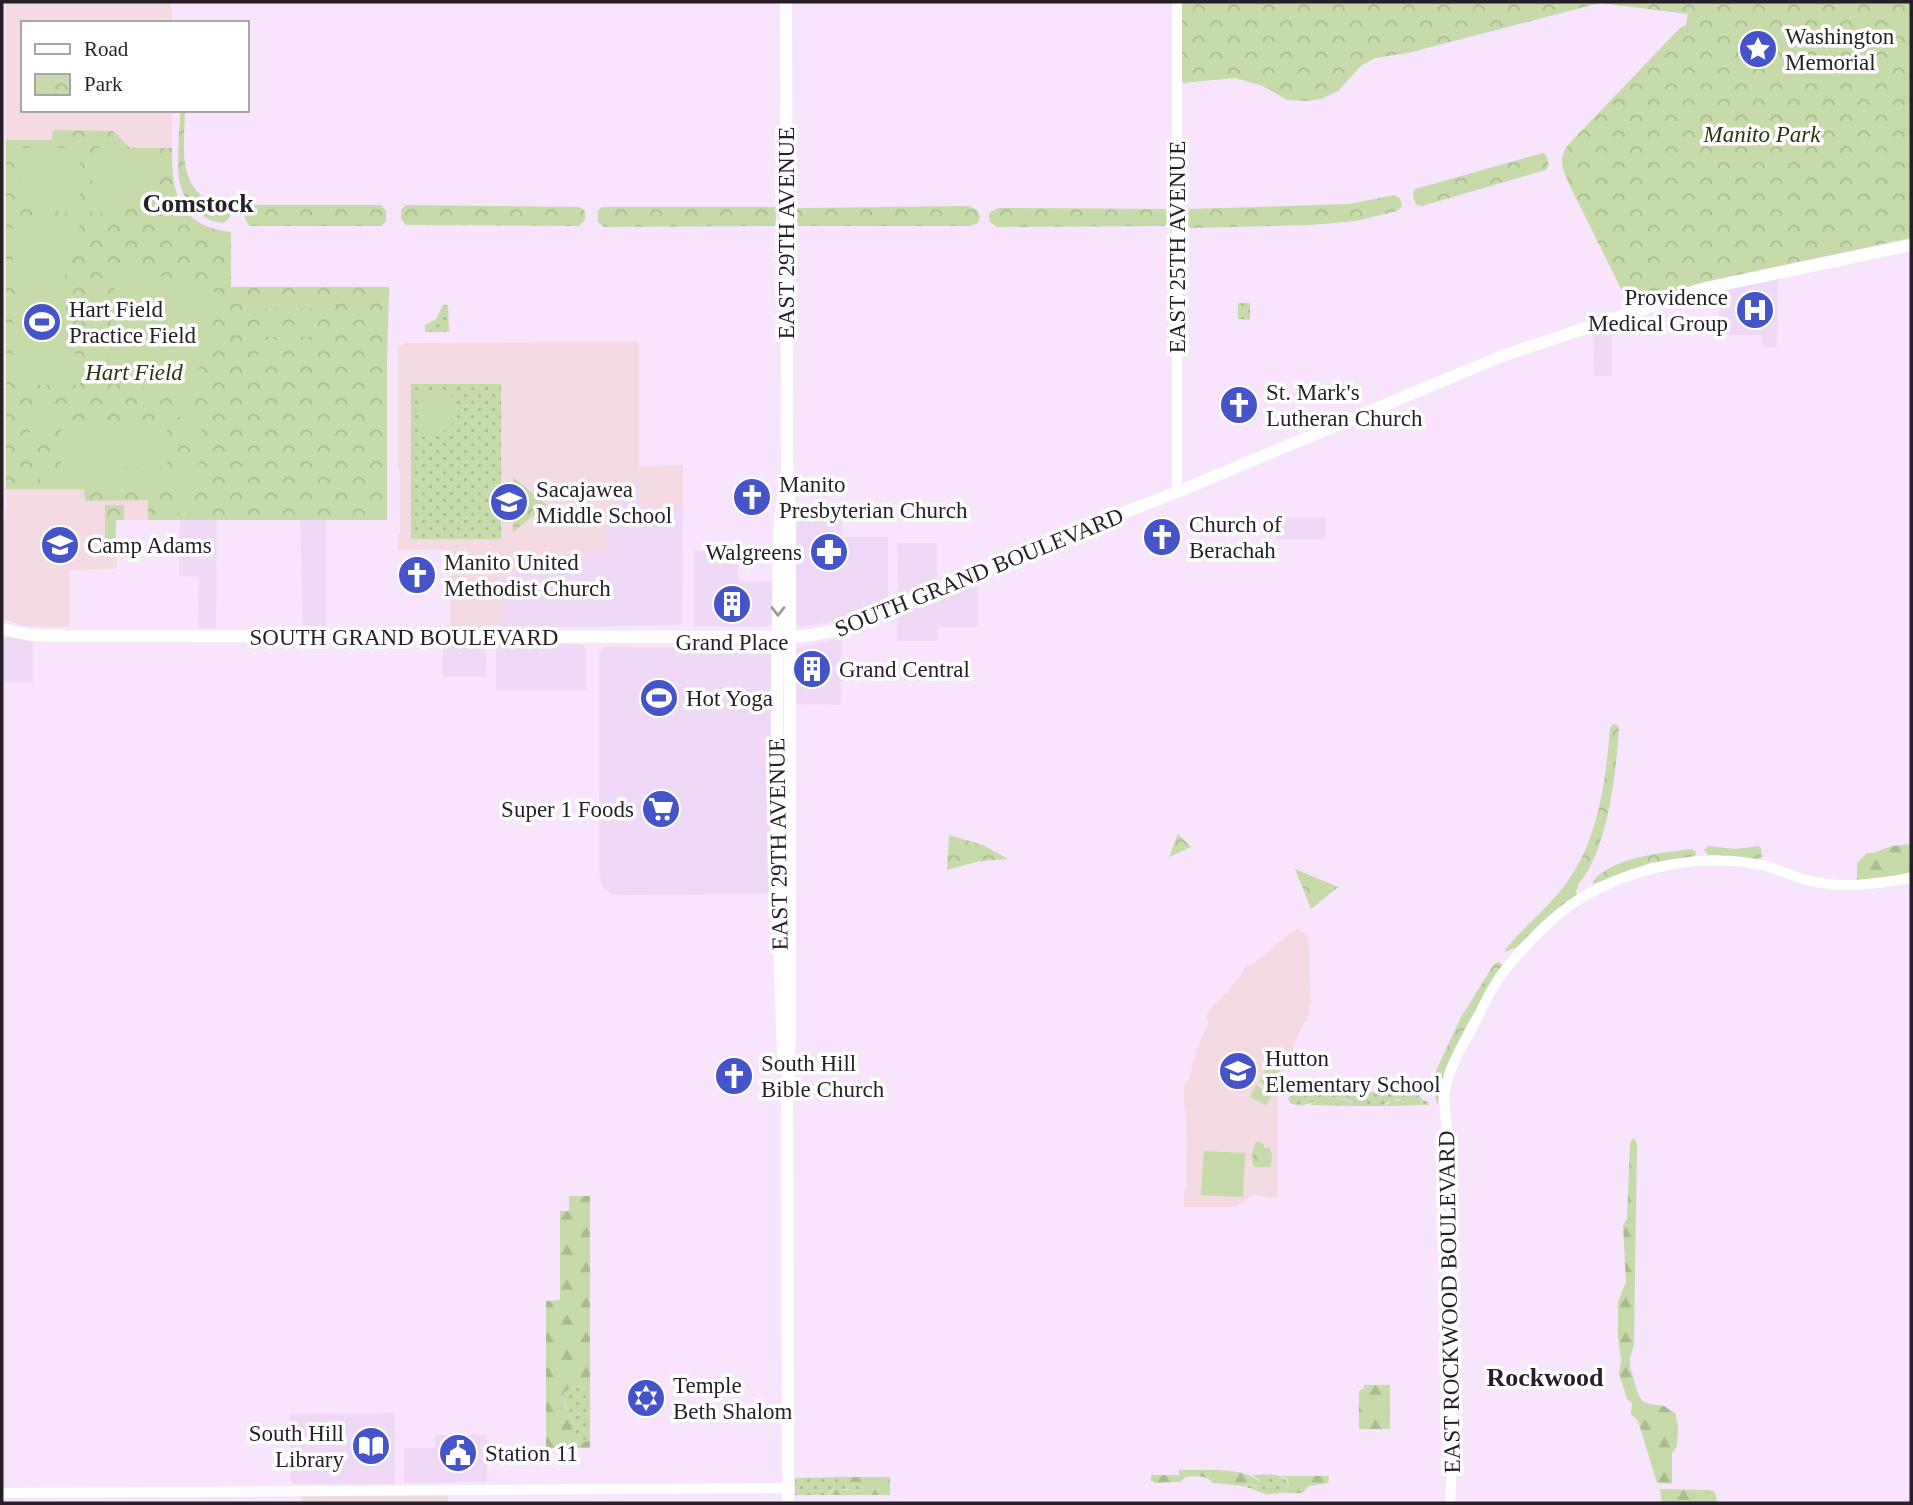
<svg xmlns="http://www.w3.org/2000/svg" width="1913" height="1505" font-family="'Times New Roman',serif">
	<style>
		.built { fill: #f0d8f7 }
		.education { fill: #f4dbe3 }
		.grass { fill: url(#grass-dots) }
		.forest { fill: url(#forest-firs) }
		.park { fill: url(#park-crowns) }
		.pitch { fill: #c6daaa; fill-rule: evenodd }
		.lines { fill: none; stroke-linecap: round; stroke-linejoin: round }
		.minor { stroke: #fff; stroke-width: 10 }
		.major { stroke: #fff; stroke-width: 12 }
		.oneway { stroke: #9d9a9e }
		.labels { text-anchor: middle; stroke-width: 7; stroke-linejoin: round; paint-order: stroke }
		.poi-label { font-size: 23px; fill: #261f28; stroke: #fff; text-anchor: start }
		.park-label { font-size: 23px; font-style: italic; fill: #273707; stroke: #fff }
		.street-label { font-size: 23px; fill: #261f28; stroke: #fff }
		.quarter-label { font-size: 26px; font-weight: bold; fill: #261f28; stroke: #fff }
	</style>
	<defs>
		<pattern id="grass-dots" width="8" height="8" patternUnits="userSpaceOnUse" patternTransform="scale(1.75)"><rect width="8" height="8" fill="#c6daaa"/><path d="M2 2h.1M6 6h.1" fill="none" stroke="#aabb92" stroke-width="1.8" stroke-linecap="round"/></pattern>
		<pattern id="forest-firs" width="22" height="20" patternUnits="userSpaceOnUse" patternTransform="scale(1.75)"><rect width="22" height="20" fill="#c6daaa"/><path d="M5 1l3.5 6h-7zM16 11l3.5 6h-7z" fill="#aabb92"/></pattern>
		<pattern id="park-crowns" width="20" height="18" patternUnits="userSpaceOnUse" patternTransform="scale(1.75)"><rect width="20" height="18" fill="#c6daaa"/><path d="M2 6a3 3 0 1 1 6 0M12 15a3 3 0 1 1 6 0" fill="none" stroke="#aabb92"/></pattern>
	</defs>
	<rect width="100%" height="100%" fill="#f8e5fd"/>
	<path class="built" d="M1778,275L1777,347H1762V335H1719V290Z
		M1612,325V376H1594L1593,332Z
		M639,482L640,506H683L682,623L680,625L502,628V566L580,565V551L605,522L618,521V483Z
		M794,515H841L842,537H888V597L886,601L839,621L802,626L796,624Z
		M1276,518H1325L1326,539H1276Z
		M180,520H217L216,628H198L199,577L179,576Z
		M300,520H326V628H303Z
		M897,543H937V581L904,594L898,592Z
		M694,551H737L738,581L775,582L773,623L767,627L695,626L694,623Z
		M978,580V627H938L937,641H897V617Z
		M7,637L33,641V682H2V640Z
		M842,639L841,705L793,704L796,649L803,646Z
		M443,642H481L486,644L487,677H443Z
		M499,643L582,644L586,650V690H496V648Z
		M605,647L764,648L771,655L769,892L766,894L621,895L612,894L603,888L599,873V655L601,650Z
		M395,1413V1481L394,1484H295L291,1482L290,1414Z
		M435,1435H487V1482L404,1483V1448H435Z"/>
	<path class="education" d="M6,2H170L172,10V23H23V110H172V148H129L53,131V140H6Z
		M639,342V466L683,465V506H640L639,482L618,483V521L605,522V551H581L580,565L502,566V628L451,629V550H398V536L400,533V472L398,470V348L403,343Z
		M6,489H85V501L148,500V520H116L117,569L69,570V627L22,626L4,619V521L7,507Z
		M1299,930L1307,935L1310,946L1309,954L1311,1002L1307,1020L1302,1026L1294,1045V1051L1277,1089V1198L1253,1195L1236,1207H1184V1191L1187,1185L1186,1112L1184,1108V1085L1189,1079L1195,1053L1208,1024L1207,1015L1213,1005L1219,1001L1242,974L1245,967L1253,964L1293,931Z
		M448,1494V1503H300L302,1495Z"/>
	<path class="grass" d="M1238,303H1250V320L1238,319Z
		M443,305H448L449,332H425V325L436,319Z
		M411,384H501V539H411Z
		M1378,1089H1416L1422,1100L1428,1102L1429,1105H1422L1421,1101L1403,1102L1397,1099L1386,1103L1385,1106H1358L1357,1103C1349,1100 1337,1097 1329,1098C1314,1099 1305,1110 1290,1103L1288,1098L1293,1095L1295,1090H1341L1342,1093L1356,1096L1360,1093L1376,1092Z
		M575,1386L590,1388V1441L578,1444C570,1433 573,1433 572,1421C570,1409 563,1407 564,1392Z
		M1252,1475C1265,1475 1284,1471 1289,1485L1282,1493L1265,1494L1244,1486L1223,1484L1234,1482L1261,1487L1259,1480Z
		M843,1477C848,1485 858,1482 863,1489L861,1491L845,1489L831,1490L827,1495H795V1478Z"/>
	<path class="forest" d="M1911,844V872L1896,876L1857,880V863L1867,853H1873L1893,846Z
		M1410,1096L1418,1097L1422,1105L1385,1106L1393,1100L1408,1102Z
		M1327,1098H1336L1357,1103L1358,1106L1310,1105L1316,1101Z
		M1632,1139H1635L1637,1144L1634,1345L1630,1357V1367L1638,1394L1642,1401L1650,1404L1664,1406L1675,1413L1678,1425L1677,1446L1672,1454V1484L1657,1483L1638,1421L1631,1414L1632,1403L1627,1399L1619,1374L1621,1360L1618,1336V1302L1626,1282L1623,1225L1627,1219L1630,1144Z
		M569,1196H590V1388L575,1386L564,1392C562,1408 570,1408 572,1421C574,1433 570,1433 578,1443L590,1441V1448H546V1301L560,1300V1211H569Z
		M1364,1385H1390V1429H1359V1391L1364,1388Z
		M1179,1470C1201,1471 1250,1465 1262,1485L1261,1487C1244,1481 1230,1485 1213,1483C1207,1475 1195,1476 1185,1477L1180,1482L1156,1483L1151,1481V1475H1179Z
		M1282,1476H1329L1328,1483L1309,1486L1302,1493H1282L1289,1485L1287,1479Z
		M843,1477H890V1495H827L834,1489L861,1491L863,1489C858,1482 848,1485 843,1477Z
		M1660,1489L1710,1490L1715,1492L1717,1503H1662Z"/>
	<path class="park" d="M1181,2H1911V238L1704,282L1633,306L1629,305L1568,182C1562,167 1558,159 1568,145L1680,28L1686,25L1688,14L1600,3L1408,53L1375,58L1361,66L1338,91L1321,99L1308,101L1287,100L1263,86L1235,78L1182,83L1181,80Z
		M180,110H185C185,139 177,180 205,198C213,203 223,203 230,209V217L224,223C203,222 185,204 180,184C176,166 180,130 180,110Z
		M53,130L113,131L130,148H172C171,193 179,226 231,232V287H389L387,365V520H148V500L85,501L84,489H6V140H52Z
		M1543,153L1546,155L1549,165L1546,170L1422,206L1416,205L1413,194L1415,189Z
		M1394,195L1400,198L1402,206L1397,211L1355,221L1311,225L1190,228L1183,223L1184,212L1189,209L1349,204Z
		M248,205H381L386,211V221L381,226H250C243,219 243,213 248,205Z
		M406,205L580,207L585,211V220L579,226L406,225L401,219V210Z
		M969,206L977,210L980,217L978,223L970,226H798L796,223L795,211L798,208Z
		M601,207H776V226L604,227L598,222V211Z
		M999,208L1165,209C1172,214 1171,222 1164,226L997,227L990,222L989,216L990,212Z
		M513,477L547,505L513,532Z
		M105,505H124V520H116L115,554L110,552L105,539Z
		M1613,724L1617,725L1619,728C1616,773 1608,850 1578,885V888L1576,891L1577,895L1545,919L1517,947L1505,952V950C1525,925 1552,905 1570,878C1599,835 1606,778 1610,728Z
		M1178,834L1191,847L1169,857Z
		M949,835L983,845L1008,859L980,861L947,870Z
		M1708,846L1736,849L1759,846L1761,848L1762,857L1757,860L1735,856L1708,855L1704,850Z
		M1691,849L1696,852L1695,856L1692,857L1650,863L1593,884V881C1612,857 1662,853 1691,849Z
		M1295,869L1338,887L1311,909Z
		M1498,962L1503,965C1480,1003 1453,1043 1440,1086C1438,1092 1439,1101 1438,1106L1432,1086L1434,1075L1460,1019L1494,964Z
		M1256,1142C1262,1141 1263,1143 1265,1148L1269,1147L1272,1154L1271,1167H1254C1251,1158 1252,1151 1256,1142Z"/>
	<path class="pitch" d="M13,148H76L80,152V214C37,213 13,191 13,148Z
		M96,148L158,149C157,191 134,213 92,214V152Z
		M18,218H80C80,238 76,253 62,268L65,269L66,338L76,356L79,369L80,385H18L12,379L13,318L18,317V285H12L13,223Z
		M117,264L214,291L218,299L208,327L210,328L202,362L189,390C176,391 148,390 137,387C124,383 113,364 107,353Z
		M259,298H282V309L258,308Z
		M295,298H318V309L294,308Z
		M258,311L282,312V323L258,322Z
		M294,311L318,312V323H294Z
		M258,326H282V337H258Z
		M294,326H318V337H294Z
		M258,340H282V351H258Z
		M294,340H318V351H294Z
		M258,354L282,355V366H258Z
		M294,354L318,355V366H294Z
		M422,393H451C461,420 452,435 422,437Z
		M41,404H170C202,412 218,450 190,473V483L41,485C41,470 28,462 27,447C26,428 41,420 41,404ZM169,413C182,416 191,424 194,437C197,452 189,466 175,471C162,477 64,478 53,471C33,461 33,436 48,422L44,429L53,433L58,424L50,420C63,410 147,413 169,413Z
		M167,420V467H61V421Z
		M210,506V513L155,514V507Z
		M1268,1065L1280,1071L1271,1088L1259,1082Z
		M1256,1085L1272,1094L1266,1105L1250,1097Z
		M1204,1151L1245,1153L1243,1197L1201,1195Z"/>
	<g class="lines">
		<path class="minor" d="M1177,2V492
			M2,1493L788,1488
			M1450,1503L1451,1484L1452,1180L1444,1100C1445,1071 1465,1042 1478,1017C1485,1002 1492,988 1501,975C1522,948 1552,916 1581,898C1635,866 1704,852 1766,866C1779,870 1792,876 1806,880C1841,889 1877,884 1911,878"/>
		<path class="major" d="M786,2L787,464L790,514V1035L787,1098L788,1503
			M2,629L30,635L70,636L778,637C807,637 834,633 862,622L1080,530L1177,492L1502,356L1702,289L1911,245
			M783,1055L778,902L777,713L779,536L783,492"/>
	</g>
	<defs><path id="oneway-chevron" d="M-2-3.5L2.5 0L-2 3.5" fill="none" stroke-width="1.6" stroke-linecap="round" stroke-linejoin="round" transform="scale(1.75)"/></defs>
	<use class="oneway" href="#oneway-chevron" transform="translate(778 611) rotate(90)"/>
	<defs>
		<symbol id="sight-disc" viewBox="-11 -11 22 22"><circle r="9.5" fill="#4554c8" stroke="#fff"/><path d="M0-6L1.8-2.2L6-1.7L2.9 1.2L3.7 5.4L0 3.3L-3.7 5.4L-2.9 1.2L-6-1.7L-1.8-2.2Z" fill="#fff"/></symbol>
		<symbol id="hospital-disc" viewBox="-11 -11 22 22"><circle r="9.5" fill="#4554c8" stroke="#fff"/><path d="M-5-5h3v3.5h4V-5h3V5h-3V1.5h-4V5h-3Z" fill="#fff"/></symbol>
		<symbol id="stadium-disc" viewBox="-11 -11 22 22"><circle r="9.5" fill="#4554c8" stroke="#fff"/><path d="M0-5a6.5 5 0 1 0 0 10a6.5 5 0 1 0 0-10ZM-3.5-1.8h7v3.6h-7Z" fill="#fff"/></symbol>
		<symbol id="church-disc" viewBox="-11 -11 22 22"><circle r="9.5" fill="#4554c8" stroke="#fff"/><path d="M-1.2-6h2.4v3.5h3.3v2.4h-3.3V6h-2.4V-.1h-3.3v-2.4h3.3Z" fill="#fff"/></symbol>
		<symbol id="school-disc" viewBox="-11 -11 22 22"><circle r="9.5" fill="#4554c8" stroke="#fff"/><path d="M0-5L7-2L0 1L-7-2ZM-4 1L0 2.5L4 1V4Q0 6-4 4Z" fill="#fff"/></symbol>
		<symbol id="pharmacy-disc" viewBox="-11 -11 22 22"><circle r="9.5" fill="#4554c8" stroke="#fff"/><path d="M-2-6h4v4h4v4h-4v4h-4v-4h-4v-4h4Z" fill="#fff"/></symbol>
		<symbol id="building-disc" viewBox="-11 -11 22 22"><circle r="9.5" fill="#4554c8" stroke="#fff"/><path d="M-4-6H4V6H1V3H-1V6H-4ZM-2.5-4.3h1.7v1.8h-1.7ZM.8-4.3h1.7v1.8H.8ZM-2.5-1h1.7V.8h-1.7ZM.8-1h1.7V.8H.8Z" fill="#fff"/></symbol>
		<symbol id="supermarket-disc" viewBox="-11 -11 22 22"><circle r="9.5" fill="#4554c8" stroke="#fff"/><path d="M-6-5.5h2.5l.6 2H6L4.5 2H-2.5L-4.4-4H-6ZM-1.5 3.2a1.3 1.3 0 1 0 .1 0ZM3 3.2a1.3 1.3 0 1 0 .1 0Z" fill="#fff"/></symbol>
		<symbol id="synagogue-disc" viewBox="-11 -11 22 22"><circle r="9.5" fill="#4554c8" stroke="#fff"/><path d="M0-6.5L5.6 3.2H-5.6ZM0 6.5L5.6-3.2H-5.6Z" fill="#fff"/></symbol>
		<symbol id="library-disc" viewBox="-11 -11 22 22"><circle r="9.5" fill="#4554c8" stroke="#fff"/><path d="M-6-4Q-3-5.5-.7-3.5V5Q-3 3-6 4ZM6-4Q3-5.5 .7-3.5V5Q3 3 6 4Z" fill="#fff"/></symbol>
		<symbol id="civic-disc" viewBox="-11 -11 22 22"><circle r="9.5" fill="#4554c8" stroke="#fff"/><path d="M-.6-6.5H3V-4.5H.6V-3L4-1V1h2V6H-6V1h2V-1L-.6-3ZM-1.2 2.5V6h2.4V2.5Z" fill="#fff"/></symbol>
	</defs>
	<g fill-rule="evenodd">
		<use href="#sight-disc" x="1736" y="27" width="44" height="44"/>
		<use href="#hospital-disc" x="1733" y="288" width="44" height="44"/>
		<use href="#stadium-disc" x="20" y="300" width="44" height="44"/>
		<use href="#church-disc" x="1217" y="383" width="44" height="44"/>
		<use href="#church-disc" x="730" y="475" width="44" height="44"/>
		<use href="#school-disc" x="487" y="480" width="44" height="44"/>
		<use href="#church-disc" x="1140" y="515" width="44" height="44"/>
		<use href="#school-disc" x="38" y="523" width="44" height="44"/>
		<use href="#pharmacy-disc" x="807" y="530" width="44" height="44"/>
		<use href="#church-disc" x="395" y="553" width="44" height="44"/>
		<use href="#building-disc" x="710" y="582" width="44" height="44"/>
		<use href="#building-disc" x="790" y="647" width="44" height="44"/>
		<use href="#stadium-disc" x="637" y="676" width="44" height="44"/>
		<use href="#supermarket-disc" x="639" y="787" width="44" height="44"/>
		<use href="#school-disc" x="1216" y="1049" width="44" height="44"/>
		<use href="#church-disc" x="712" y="1054" width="44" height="44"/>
		<use href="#synagogue-disc" x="624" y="1376" width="44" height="44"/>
		<use href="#library-disc" x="349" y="1424" width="44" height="44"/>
		<use href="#civic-disc" x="436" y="1431" width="44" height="44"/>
	</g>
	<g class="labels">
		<g class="poi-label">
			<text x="1785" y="44">Washington<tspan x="1785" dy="26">Memorial</tspan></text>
			<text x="1728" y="305" text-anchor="end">Providence<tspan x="1728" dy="26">Medical Group</tspan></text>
			<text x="69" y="317">Hart Field<tspan x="69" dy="26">Practice Field</tspan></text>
			<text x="1266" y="400">St. Mark's<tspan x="1266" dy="26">Lutheran Church</tspan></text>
			<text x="779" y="492">Manito<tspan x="779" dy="26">Presbyterian Church</tspan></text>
			<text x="536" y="497">Sacajawea<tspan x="536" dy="26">Middle School</tspan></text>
			<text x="1189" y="532">Church of<tspan x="1189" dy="26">Berachah</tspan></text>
			<text x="87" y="553">Camp Adams</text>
			<text x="802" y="560" text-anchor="end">Walgreens</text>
			<text x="444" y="570">Manito United<tspan x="444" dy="26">Methodist Church</tspan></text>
			<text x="732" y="650" text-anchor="middle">Grand Place</text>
			<text x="839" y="677">Grand Central</text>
			<text x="686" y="706">Hot Yoga</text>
			<text x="634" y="817" text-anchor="end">Super 1 Foods</text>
			<text x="1265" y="1066">Hutton<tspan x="1265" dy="26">Elementary School</tspan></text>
			<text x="761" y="1071">South Hill<tspan x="761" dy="26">Bible Church</tspan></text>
			<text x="673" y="1393">Temple<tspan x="673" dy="26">Beth Shalom</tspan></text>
			<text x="344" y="1441" text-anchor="end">South Hill<tspan x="344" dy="26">Library</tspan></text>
			<text x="485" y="1461">Station 11</text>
		</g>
		<g class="park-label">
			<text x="1762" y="142">Manito Park</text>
			<text x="134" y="380">Hart Field</text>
		</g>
		<g class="street-label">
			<text transform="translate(786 233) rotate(-90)" y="8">EAST 29TH AVENUE</text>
			<text transform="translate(1177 247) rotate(-90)" y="8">EAST 25TH AVENUE</text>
			<text transform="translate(979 572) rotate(-22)" y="8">SOUTH GRAND BOULEVARD</text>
			<text x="404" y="645">SOUTH GRAND BOULEVARD</text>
			<text transform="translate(778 844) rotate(-91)" y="8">EAST 29TH AVENUE</text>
			<text transform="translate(1449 1302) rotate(-91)" y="8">EAST ROCKWOOD BOULEVARD</text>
		</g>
		<g class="quarter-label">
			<text x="198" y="212">Comstock</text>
			<text x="1545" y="1386">Rockwood</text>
		</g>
	</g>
	<rect width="1913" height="1505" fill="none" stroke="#261f28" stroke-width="7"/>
	<rect x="21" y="21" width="228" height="91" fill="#ffffff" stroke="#a8a5a9" stroke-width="2"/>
	<rect x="35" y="44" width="35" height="10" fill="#ffffff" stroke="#a8a5a9" stroke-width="2"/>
	<text x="84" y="56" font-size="21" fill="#261f28">Road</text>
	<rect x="35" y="74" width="35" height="21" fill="url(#park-crowns)" stroke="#a8a5a9" stroke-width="2"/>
	<text x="84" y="91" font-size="21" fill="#261f28">Park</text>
</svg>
